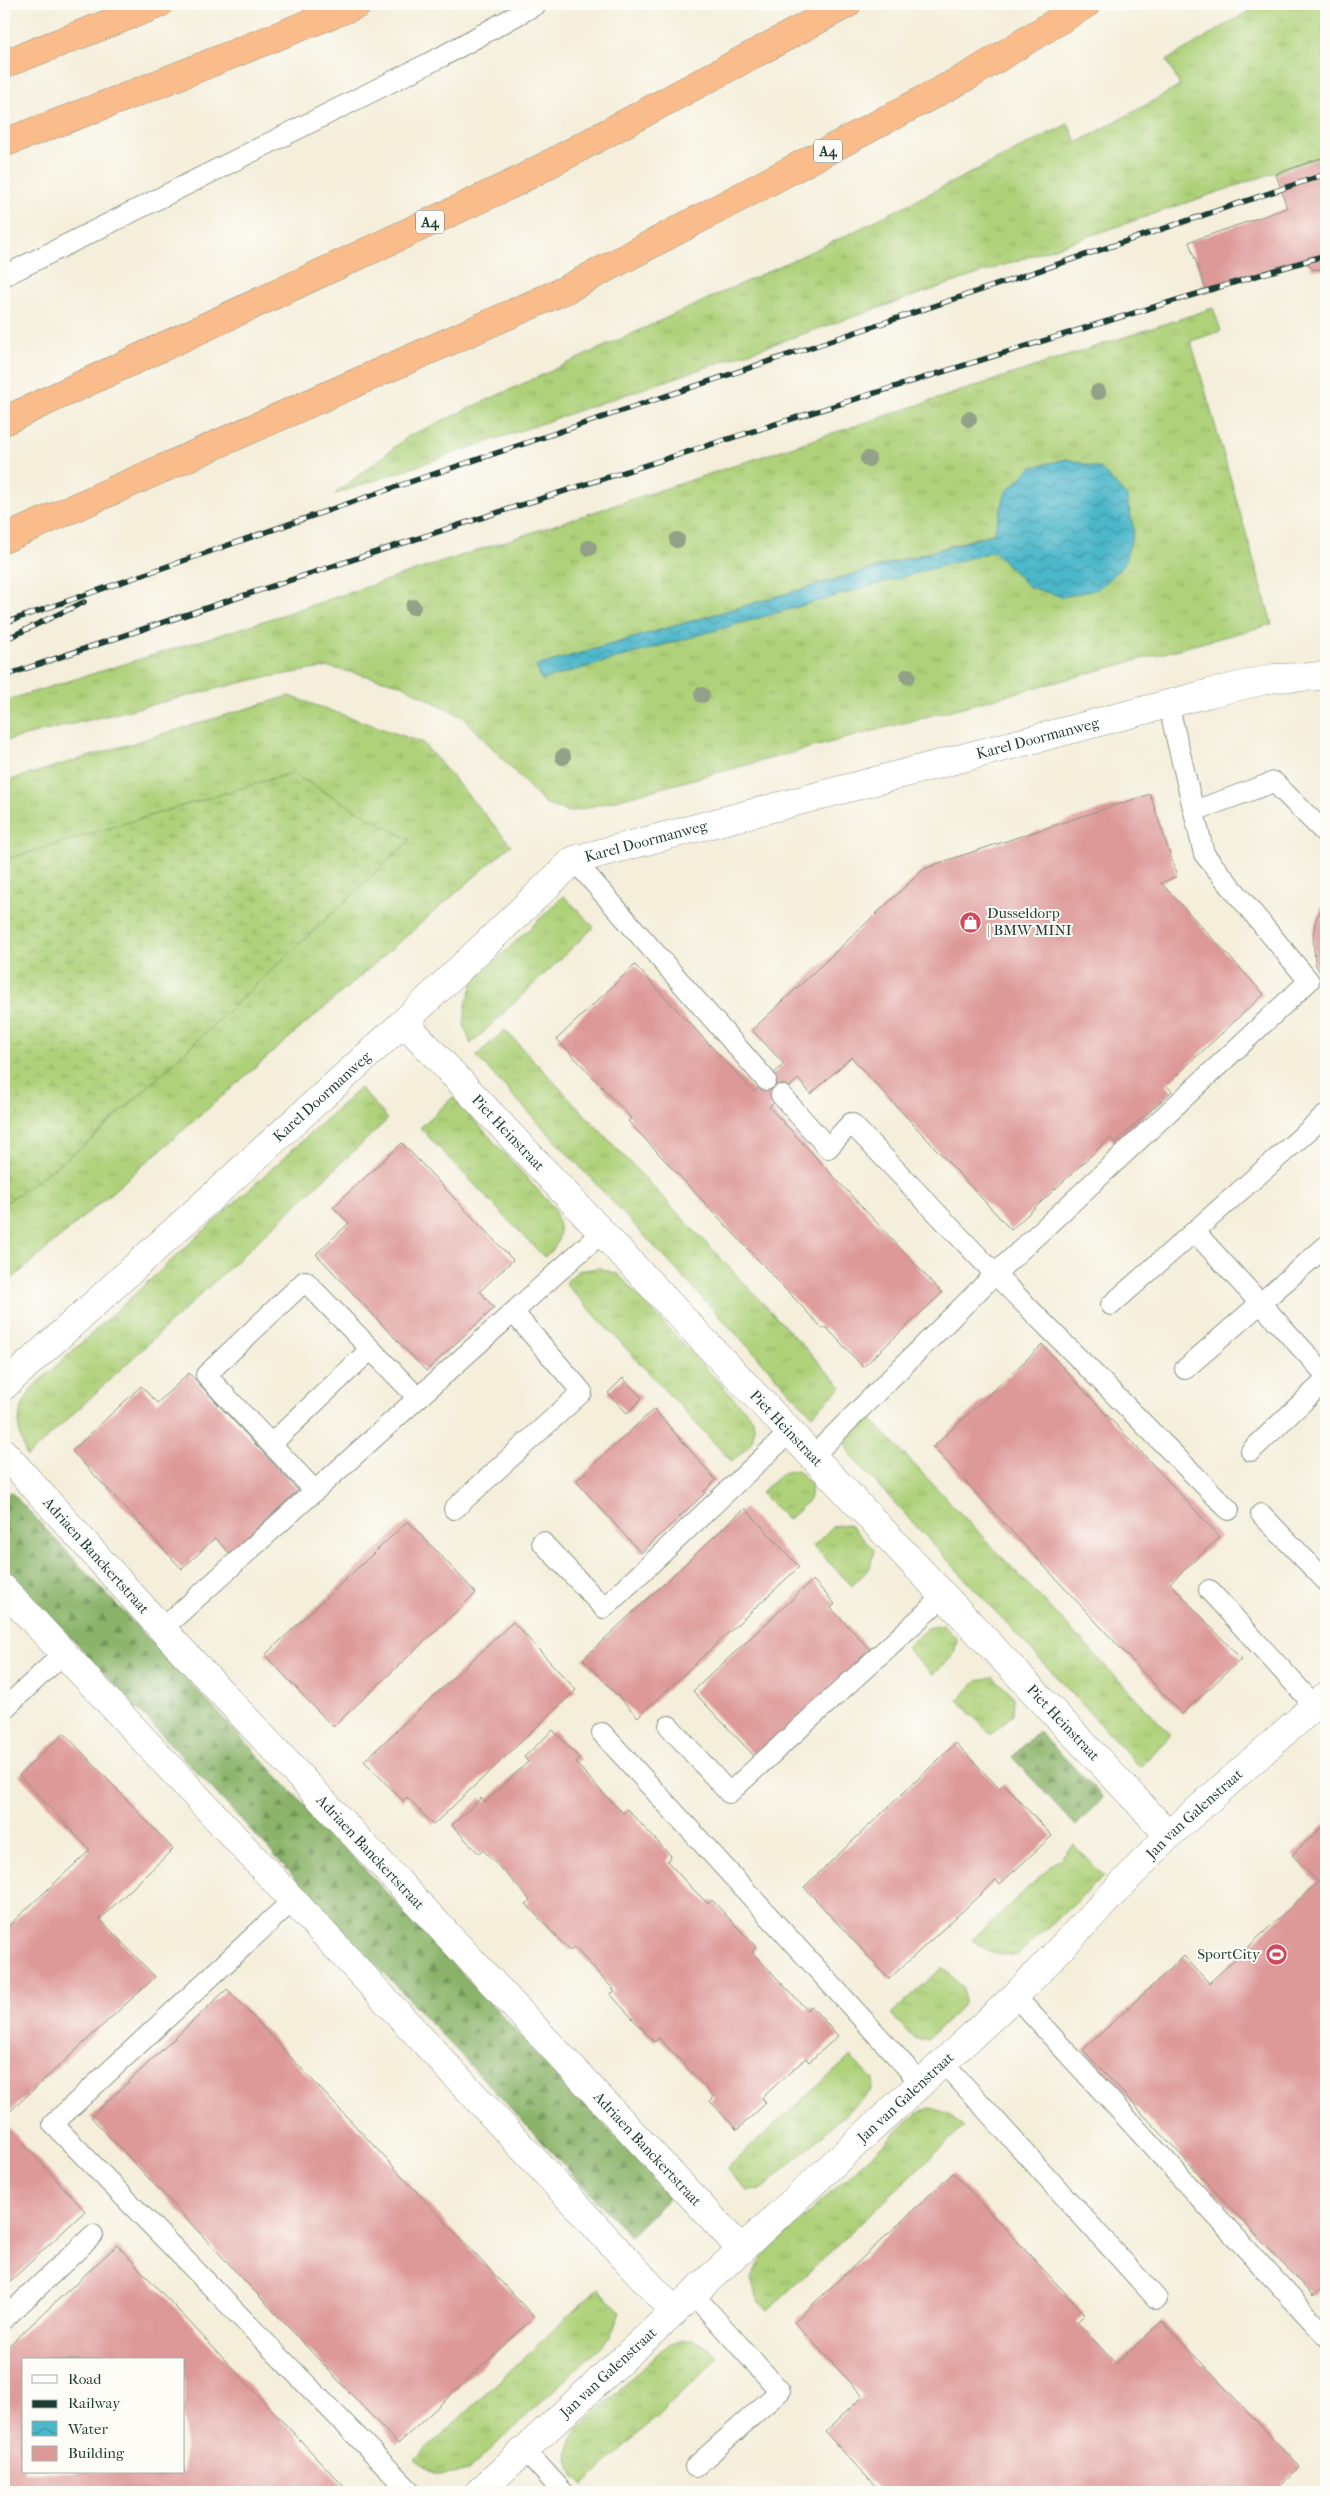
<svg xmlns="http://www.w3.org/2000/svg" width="1330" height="2496" font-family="'IM FELL French Canon',serif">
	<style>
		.grass { fill: url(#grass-tufts); stroke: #668756; fill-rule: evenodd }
		.forest { fill: url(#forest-firs); stroke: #54784e }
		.wetland { fill: url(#wetland-marsh); stroke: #668756 }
		.water { fill: url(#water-waves); stroke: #367a7f }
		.building { fill: #dd9998; fill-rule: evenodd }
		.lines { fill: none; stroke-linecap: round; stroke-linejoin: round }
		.lane-casing { stroke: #8a9687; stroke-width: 22 }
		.street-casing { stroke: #8a9687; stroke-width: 29 }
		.highway-casing { stroke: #8a9687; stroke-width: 29 }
		.lane { stroke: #fff; stroke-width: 20 }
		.street { stroke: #fff; stroke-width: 28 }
		.highway { stroke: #fabc8b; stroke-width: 28 }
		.rail-casing { stroke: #1f3d34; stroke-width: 5.5 }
		.rail { stroke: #fdfcf7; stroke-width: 4; stroke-dasharray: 11; stroke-linecap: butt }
		.tree { fill: #93a188 }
		.labels { text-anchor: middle; stroke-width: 4; stroke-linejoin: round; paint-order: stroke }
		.shield { fill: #fdfcf7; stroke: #62766e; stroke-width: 1 }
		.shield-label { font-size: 14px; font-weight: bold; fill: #1f3d34 }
		.street-label { font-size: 15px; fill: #1f3d34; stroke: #fdfcf7 }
		.poi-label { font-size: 15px; fill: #1f3d34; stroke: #fdfcf7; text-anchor: start }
	</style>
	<defs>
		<pattern id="grass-tufts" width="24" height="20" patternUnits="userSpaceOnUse" patternTransform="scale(1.25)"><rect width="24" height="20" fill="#aed179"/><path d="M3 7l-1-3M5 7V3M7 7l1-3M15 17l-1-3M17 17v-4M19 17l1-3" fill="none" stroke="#95b469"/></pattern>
		<pattern id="forest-firs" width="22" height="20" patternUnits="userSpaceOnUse" patternTransform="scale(1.25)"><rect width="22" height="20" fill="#8ab369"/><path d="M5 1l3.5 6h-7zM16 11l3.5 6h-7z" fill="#709357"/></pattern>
		<pattern id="wetland-marsh" width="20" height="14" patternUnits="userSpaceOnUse" patternTransform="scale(1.25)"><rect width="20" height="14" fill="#aed179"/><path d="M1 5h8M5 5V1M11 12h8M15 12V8" fill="none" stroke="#95b469"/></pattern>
		<pattern id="water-waves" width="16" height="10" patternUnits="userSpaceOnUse" patternTransform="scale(1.25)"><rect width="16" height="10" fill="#4cb7ca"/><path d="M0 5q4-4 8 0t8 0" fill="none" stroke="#3f96a5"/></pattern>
	</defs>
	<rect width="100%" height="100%" fill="#fdfcf7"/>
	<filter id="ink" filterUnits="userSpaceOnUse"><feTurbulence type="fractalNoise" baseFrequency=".02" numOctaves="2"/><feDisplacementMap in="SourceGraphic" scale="10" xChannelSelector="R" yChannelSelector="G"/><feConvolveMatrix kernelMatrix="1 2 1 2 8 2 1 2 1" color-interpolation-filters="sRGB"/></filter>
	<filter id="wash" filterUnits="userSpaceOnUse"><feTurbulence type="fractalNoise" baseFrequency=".0096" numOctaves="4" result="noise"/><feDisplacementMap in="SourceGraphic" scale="20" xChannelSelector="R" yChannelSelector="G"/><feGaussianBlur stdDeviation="1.12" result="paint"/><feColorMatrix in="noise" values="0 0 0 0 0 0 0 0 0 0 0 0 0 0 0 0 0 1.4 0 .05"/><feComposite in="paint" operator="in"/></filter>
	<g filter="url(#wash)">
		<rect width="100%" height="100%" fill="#f4eeda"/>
		<path class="grass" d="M1261,4H1326V155L335,494L409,436L843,237L1068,124L1077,143L1180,86L1167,60Z
			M1213,308L1221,331L1191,341L1272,624L571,812L546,805L464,718L400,684L329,667L256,679L4,741V701L248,626ZM1067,459L1101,469L1029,587L994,551L541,680L536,666L994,533L1006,492L1032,467Z
			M289,696L423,743L511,845L4,1286V1204L90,1141L410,840L290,774L4,860V782Z
			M564,896L594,927L471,1044L464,1025L466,1004L474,981Z
			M505,1030L842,1387L812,1415L476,1056Z
			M360,1088L388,1119L27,1457C16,1427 15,1416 32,1388Z
			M453,1097L554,1208C561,1231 564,1241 544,1257L420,1128Z
			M598,1268L618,1274L753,1419C757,1443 748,1446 732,1462L565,1283L578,1271Z
			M868,1416L1171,1735L1140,1767L851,1456L847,1448V1435Z
			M797,1470L812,1485L809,1500L788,1520L761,1493L782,1473Z
			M849,1524L874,1550L870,1568L852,1586L813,1546L833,1526Z
			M943,1625L957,1639L954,1655L933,1675L906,1648L927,1628Z
			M994,1677L1014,1697L1013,1714L991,1735L958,1700L978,1680Z
			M1074,1845L1104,1876L1017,1955C998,1956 987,1951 972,1940Z
			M943,1967L963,1988L964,2004L928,2039H914L891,2014Z
			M850,2057L873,2079L872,2090L763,2189L746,2190L726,2169Z
			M930,2108L947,2113L964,2127L768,2310L757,2300L751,2279L762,2256L916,2114Z
			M598,2288L620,2311L611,2336L468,2471C442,2477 436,2476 415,2460Z
			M694,2340L709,2349L719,2358L584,2485L574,2475L567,2455L576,2431L669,2343Z"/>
		<path class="forest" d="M10,1491L671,2196L630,2236L4,1566V1497Z
			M1038,1731L1103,1797L1076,1826L1012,1757Z"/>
		<path class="wetland" d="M291,773L410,840L90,1141L4,1204V860Z"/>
		<path class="water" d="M1067,459L1101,469L1126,495L1134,530L1124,565L1098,589L1063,597L1029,587L994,551L541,680L536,666L994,534L1006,492L1032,467Z"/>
		<g id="blocks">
			<path class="building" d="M1326,156V270L1313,269L1304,260L1206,290L1189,242L1287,208L1276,174Z
				M1150,794L1177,876L1161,883L1264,994L1166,1085L1172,1091L1115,1143L1110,1138L1011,1230L851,1057L811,1094L798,1079L769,1107L942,1293L863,1367L826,1327L823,1329L628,1121L631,1118L557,1039L635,965L754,1092L784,1064L752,1030L923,870L936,864Z
				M1326,900V983L1315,963L1313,934L1316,919Z
				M402,1143L513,1260L480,1291L494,1308L426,1371L316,1254L349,1223L333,1207Z
				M1042,1345L1220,1537L1170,1583L1241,1659L1182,1714L933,1447Z
				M189,1373L298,1490L230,1554L215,1538L182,1569L72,1451L141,1386L157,1403Z
				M623,1378L642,1398L627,1413L608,1393Z
				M654,1409L716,1480L704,1491L706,1492L641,1553L576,1481Z
				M745,1508L799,1567L638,1717L583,1659Z
				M408,1521L476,1593L333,1727L265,1655Z
				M813,1580L835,1604L831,1608L873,1653L758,1760L693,1691Z
				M513,1622L576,1690L433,1825L407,1797L403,1801L364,1761Z
				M553,1730L580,1759L576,1763L602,1792L623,1813L627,1809L671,1856L667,1861L687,1883L708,1904L712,1900L756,1947L752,1952L807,2010L811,2006L838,2036L809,2062L806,2058L778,2083L762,2098L766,2103L737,2130L710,2101L714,2097L679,2059L659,2038L654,2042L610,1994L615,1991L574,1947L570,1951L526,1904L530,1900L510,1878L483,1850L479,1854L452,1825L481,1798L485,1802L501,1787L528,1762L524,1757Z
				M64,1733L173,1849L100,1919L155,1977L4,2117V1930L90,1850L19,1775Z
				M956,1743L999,1788L1004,1784L1052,1836L1000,1884L996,1880L889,1979L804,1887Z
				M1326,1823V2284L1313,2296L1083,2050L1184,1956L1209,1983L1318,1882L1292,1855Z
				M227,1989L534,2317L398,2444L91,2117Z
				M4,2122L85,2211L4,2287Z
				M953,2173L1085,2314L1077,2322L1116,2364L1162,2321L1300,2467L1273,2492H881L825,2432L863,2396L794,2322Z
				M117,2245L348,2491L346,2492H4V2350ZM24,2360H184V2472H24Z"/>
		</g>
	</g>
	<g filter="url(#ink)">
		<use href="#blocks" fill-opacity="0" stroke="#8a9687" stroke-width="1"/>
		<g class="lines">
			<defs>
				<path id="lane" d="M4,276L441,57L537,4
					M1194,811L1274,782L1326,834
					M574,860L766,1080
					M781,1095L828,1148L851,1123L995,1274L1229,1510
					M1195,1232L1326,1375
					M1111,1305L1326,1115
					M1185,1369L1326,1246
					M271,1444L371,1349
					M1251,1451L1326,1380
					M813,1456L995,1274L1309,981L1204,854L1168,703
					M315,1491L206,1375L305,1281L418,1398
					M454,1509L582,1392L513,1312
					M1261,1514L1326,1581
					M542,1542L604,1608L790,1432
					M1209,1590L1315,1706
					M162,1629L602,1232
					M4,1709L64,1653
					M669,1726L729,1793L944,1596
					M602,1733L920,2082
					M294,1899L53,2124L411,2492
					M1015,1996L1326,2336
					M942,2061L1157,2299
					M693,2294L780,2391L695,2467
					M4,2319L93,2235
					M524,2449L563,2492"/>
				<g id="street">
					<path id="s1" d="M404,1022L1169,1835"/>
					<path id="s2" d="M4,1386L404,1022L574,860L1210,693L1274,678L1326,676"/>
					<path id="s3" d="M4,1453L162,1629L742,2250"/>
					<path d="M4,1589L675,2312"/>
					<path id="s4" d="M479,2492L1015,1996L1169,1835L1326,1696"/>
				</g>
				<path id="highway" d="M4,64L159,4
					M4,143L128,96L358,4
					M4,421L514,183L847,4
					M4,539L565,290L970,75L1086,4"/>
			</defs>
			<use href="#lane" class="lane-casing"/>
			<use href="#street" class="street-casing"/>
			<use href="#highway" class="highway-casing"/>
			<use href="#lane" class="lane"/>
			<use href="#street" class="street"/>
			<use href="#highway" class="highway"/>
			<defs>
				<path id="rail" d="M4,623L410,482L1326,174
					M4,640L84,602
					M4,676C442,527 883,388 1326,255"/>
			</defs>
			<use href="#rail" class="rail-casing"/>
			<use href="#rail" class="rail"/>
		</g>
		<g class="tree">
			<circle cx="1098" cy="392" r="8"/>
			<circle cx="969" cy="419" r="8"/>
			<circle cx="868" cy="459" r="8"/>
			<circle cx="677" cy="540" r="8"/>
			<circle cx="589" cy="548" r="8"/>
			<circle cx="413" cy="607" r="8"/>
			<circle cx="908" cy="676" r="8"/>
			<circle cx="702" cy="695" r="8"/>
			<circle cx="563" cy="757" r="8"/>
		</g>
	</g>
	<defs>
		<symbol id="shop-disc" viewBox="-11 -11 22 22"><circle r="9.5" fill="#d1495b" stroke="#fdfcf7"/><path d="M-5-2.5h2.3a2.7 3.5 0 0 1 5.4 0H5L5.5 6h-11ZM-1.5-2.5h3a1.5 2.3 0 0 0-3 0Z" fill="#fff"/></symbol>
		<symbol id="stadium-disc" viewBox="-11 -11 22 22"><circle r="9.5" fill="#d1495b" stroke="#fdfcf7"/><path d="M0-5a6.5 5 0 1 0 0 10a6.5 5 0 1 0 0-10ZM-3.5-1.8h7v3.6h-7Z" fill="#fff"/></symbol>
	</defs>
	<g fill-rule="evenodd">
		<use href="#shop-disc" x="958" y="910" width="25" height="25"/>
		<use href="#stadium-disc" x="1264" y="1942" width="25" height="25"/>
	</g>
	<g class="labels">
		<g class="shield">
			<rect x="814" y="139.5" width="28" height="23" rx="4"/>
			<rect x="416" y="210.5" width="28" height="23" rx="4"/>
		</g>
		<g class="shield-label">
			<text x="828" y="156">A4</text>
			<text x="430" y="227">A4</text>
		</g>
		<g class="street-label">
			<text dy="5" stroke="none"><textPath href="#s2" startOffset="1255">Karel Doormanweg</textPath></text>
			<text dy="5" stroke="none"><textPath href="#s2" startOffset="850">Karel Doormanweg</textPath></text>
			<text dy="5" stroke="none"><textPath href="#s2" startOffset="430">Karel Doormanweg</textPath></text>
			<text dy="5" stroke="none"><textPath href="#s1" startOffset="152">Piet Heinstraat</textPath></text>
			<text dy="5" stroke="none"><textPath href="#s1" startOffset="558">Piet Heinstraat</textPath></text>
			<text dy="5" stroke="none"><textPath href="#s3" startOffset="138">Adriaen Banckertstraat</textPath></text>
			<text dy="5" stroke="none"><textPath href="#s1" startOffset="962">Piet Heinstraat</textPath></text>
			<text dy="5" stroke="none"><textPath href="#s4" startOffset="986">Jan van Galenstraat</textPath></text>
			<text dy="5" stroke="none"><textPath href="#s3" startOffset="542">Adriaen Banckertstraat</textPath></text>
			<text dy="5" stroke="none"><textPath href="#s4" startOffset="581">Jan van Galenstraat</textPath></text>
			<text dy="5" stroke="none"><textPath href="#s3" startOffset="948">Adriaen Banckertstraat</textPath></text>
			<text dy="5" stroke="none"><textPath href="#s4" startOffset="176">Jan van Galenstraat</textPath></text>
		</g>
		<g class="poi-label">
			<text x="987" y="918">Dusseldorp<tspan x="987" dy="17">| BMW MINI</tspan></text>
			<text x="1260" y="1959" text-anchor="end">SportCity</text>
		</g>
	</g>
	<rect width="1330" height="2496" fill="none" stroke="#fdfcf7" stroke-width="20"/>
	<rect x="22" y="2358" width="162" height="115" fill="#fdfcf7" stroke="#a4b0a9"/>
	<rect x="32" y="2375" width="25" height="8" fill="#ffffff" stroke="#a4b0a9"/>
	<text x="68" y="2384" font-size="15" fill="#1f3d34">Road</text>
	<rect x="32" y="2400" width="25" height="8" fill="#1f3d34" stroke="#a4b0a9"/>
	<text x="68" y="2408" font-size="15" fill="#1f3d34">Railway</text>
	<rect x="32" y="2421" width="25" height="15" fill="url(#water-waves)" stroke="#a4b0a9"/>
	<text x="68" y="2434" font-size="15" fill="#1f3d34">Water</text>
	<rect x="32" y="2446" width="25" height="15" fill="#dd9998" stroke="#a4b0a9"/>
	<text x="68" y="2458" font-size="15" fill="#1f3d34">Building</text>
</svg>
